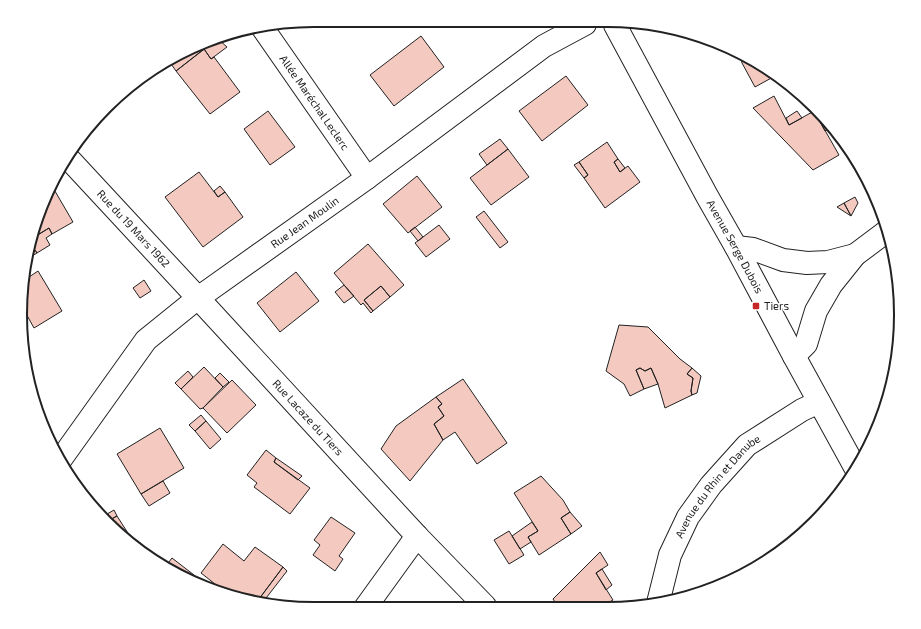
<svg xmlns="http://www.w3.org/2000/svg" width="921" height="629" font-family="'Exo 2',sans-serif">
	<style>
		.building { fill: #f3c9c0; stroke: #222 }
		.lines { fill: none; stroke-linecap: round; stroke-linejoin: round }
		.minor-casing { stroke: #222; stroke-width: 24 }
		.tertiary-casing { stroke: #222; stroke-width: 24 }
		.minor { stroke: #fff; stroke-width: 22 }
		.tertiary { stroke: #fff; stroke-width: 22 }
		.poi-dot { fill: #c62828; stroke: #fff; stroke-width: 1.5 }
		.labels { text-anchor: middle; stroke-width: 3; stroke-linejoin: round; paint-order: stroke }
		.street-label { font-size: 11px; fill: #222; stroke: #fff }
		.poi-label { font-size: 11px; fill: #222; stroke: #fff; text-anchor: start }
		.rim { fill: none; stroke: #222; stroke-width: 2 }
	</style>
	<rect width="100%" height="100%" fill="#fff"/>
	<path class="building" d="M421,36L444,67L394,106L370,75Z
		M218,39L227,47L211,59L204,49Z
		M216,40L176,71L169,61Z
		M204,49L211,59L214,57L240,92L210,114L176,71Z
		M740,54L754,59L775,76L755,87L742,63Z
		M566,76L588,105L542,141L519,111Z
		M774,96L789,125L814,111L839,155L813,170L753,108Z
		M817,109L832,127L825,131L814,111Z
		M268,111L295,147L270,165L244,129Z
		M797,111L802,118L789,125L786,118Z
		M500,139L508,149L487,165L479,154Z
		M607,142L618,159L614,162L620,172L628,166L640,182L605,208L584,178L588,175L579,162Z
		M508,149L529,177L491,205L470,178Z
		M618,159L625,168L620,172L614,162Z
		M579,162L588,175L584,178L574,165Z
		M199,172L218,197L225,192L243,217L203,247L165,197Z
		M417,176L442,207L408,233L383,204Z
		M52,186L73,222L52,234L49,228L39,234L36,228L43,202Z
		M220,186L225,192L218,197L214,191Z
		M855,197L858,203L851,216L844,203Z
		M844,203L851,216L837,207Z
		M484,211L508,242L500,248L476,217Z
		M439,225L450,239L426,257L415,243Z
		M415,227L423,237L418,241L410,231Z
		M49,228L52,234L46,238L50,245L37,253L32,246H30L33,238Z
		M368,244L404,285L390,297L381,286L364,300L373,311L371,313L363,303L361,305L334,273Z
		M30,246H32L37,253L27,259Z
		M38,271L62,311L34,328L24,310L23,281Z
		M296,272L319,301L280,332L257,303Z
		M144,280L151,291L140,298L133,288Z
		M344,285L354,296L344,303L335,292Z
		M381,286L390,297L373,311L364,300Z
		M619,325L648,327L680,359L692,368L687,374L693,378L691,391L692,395L665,408L658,384L651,368L645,371L640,368L636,370L644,389L630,396L624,384L606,371Z
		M204,367L223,387L203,408L200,409L181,389Z
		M640,368L645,371L651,368L658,384L644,389L636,370Z
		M692,368L701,376L697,393L692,395L691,391L693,378L687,374Z
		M188,371L193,377L181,389L175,383Z
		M220,373L229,382L223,387L215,378Z
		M463,379L507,443L477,464L455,432L443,440L434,424L444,416L438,407L442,404L436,397Z
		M232,380L256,405L227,433L203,408Z
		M436,397L442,404L438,407L444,416L434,424L443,440L410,481L381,449L396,426Z
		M201,415L206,421L195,431L189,425Z
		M206,421L221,439L210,449L195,431Z
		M160,428L184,468L141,494L117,454Z
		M266,450L276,458L274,462L310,488L290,514L254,487L257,483L247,475Z
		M276,458L302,476L298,480L274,462Z
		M541,476L563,500L570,512L561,518L571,534L539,555L528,537L538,531L514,493Z
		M163,481L170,493L149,506L141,494Z
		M114,510L117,516L106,522L102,517Z
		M570,512L582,526L571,534L561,518Z
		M117,516L133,541L130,542L106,522Z
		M331,517L355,533L339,556L343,559L335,571L313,555L320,545L314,540Z
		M532,522L538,531L528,537L531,542L520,549L512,536Z
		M509,531L524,555L509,564L494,540Z
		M223,544L244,561L255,547L283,567L259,599L261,600L258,603L229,595L201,573Z
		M600,552L608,565L596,573L613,600L606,604L557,605L553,599Z
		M172,558L194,575L190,580L165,567Z
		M283,567L287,571L263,602L259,599Z
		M602,569L612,585L606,590L596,573Z"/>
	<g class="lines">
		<defs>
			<g id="minor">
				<path id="s1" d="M262,27L367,178"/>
				<path id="s2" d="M69,159L198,298L417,536L485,606"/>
				<path d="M736,247L753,249L783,260L807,263L828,262L855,255"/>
				<path d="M794,356L806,344L816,311L831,285L855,255L887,231"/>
				<path id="s3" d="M61,459L146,340L198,298L367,178L544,46L585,24"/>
				<path id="s4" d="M658,603L670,555L688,517L711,485L747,445L802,410L819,402"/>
				<path d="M365,608L417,536"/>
			</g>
			<g id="tertiary">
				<path id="s5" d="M615,25L707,196L736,247L794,356L856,469"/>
			</g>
		</defs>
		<use href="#minor" class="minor-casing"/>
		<use href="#tertiary" class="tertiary-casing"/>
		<use href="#minor" class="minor"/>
		<use href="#tertiary" class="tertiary"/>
	</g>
	<rect class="poi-dot" x="752" y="302" width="8" height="8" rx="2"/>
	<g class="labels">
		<g class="street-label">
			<text dy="4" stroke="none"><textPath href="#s1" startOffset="92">Allée Maréchal Leclerc</textPath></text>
			<text dy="4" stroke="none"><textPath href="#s3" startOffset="344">Rue Jean Moulin</textPath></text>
			<text dy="4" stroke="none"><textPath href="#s2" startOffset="95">Rue du 19 Mars 1962</textPath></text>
			<text dy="4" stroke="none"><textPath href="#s5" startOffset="252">Avenue Serge Dubois</textPath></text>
			<text dy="4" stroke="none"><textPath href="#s2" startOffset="352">Rue Lacaze du Tiers</textPath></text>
			<text dy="4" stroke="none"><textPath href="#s4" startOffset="134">Avenue du Rhin et Danube</textPath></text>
		</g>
		<g class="poi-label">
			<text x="764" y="310">Tiers</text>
		</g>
	</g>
	<path d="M0 0H921V629H0ZM314 27H607A287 287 0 0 1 894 314V315A287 287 0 0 1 607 602H314A287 287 0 0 1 27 315V314A287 287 0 0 1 314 27Z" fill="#fff" fill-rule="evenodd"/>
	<path class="rim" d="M314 27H607A287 287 0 0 1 894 314V315A287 287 0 0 1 607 602H314A287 287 0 0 1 27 315V314A287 287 0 0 1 314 27Z"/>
</svg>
